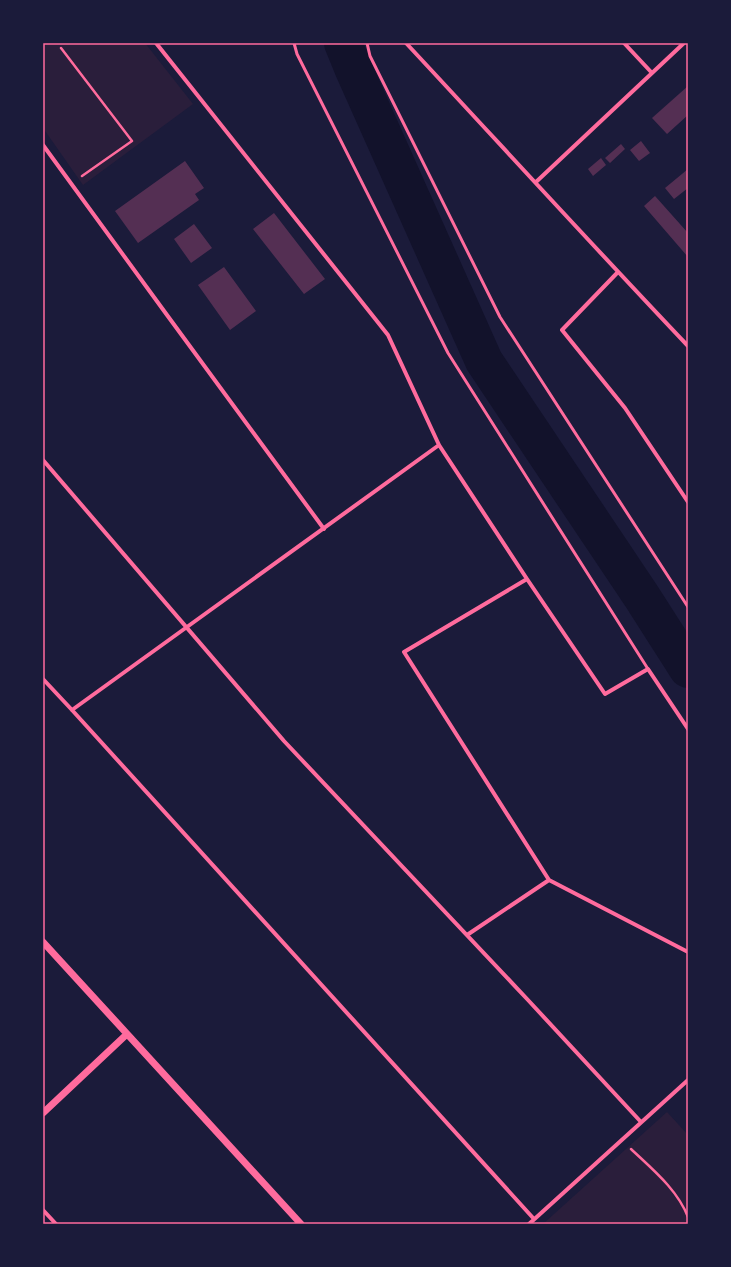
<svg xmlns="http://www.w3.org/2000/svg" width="731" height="1267" font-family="Arial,sans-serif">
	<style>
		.green { fill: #2a1e3b }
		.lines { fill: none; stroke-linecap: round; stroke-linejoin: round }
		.river { stroke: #12122b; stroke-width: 38 }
		.building { fill: #542f53 }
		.path { stroke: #ff6b9d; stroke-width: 2.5 }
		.service { stroke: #ff6b9d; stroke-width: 3 }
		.minor { stroke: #ff6b9d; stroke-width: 4 }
		.tertiary { stroke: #ff6b9d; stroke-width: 7 }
		.neatline { fill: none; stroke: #ff6b9d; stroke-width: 1.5 }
	</style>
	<rect width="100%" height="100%" fill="#1b1b3a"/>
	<path class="green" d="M43,43H145L193,104L83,185L43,128Z
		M667,1112L688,1135V1224H543Z"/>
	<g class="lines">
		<path class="river" d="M343,43L354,70L484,361L642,597L688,669"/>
	</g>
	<path class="building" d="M688,86V115L667,134L652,118Z
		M641,141L650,153L639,161L630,150Z
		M621,144L625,149L610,163L605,158Z
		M601,158L606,165L593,176L588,169Z
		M185,161L204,188L195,194L199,200L138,243L115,211Z
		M688,169V188L674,199L665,188Z
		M655,196L688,233V257L644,206Z
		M274,213L325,279L304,294L253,229Z
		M194,224L212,248L191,263L174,239Z
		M224,267L256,311L230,330L198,285Z"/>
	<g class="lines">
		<path class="path" d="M61,48L132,141L82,176
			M631,1149C652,1169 677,1189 688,1217"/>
		<path class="service" d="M294,43L297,54L448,353L648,669
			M367,43L370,56L500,317L688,607"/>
		<path class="minor" d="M156,43L388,335L439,445L527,579L605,694L648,669L688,729
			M406,43C500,144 593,246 688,346
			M624,43L652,73
			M43,145L167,315L324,529
			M536,182L684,43
			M618,272L562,330L625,408L688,502
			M43,460L284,741L528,1000L641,1122
			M527,579L404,652L549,880L688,952
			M43,679L72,710L534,1219
			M72,710L439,445
			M467,935L549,880
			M43,1210L56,1224
			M529,1224L688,1080"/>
		<path class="tertiary" d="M43,942L301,1224
			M43,1113L127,1034"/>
	</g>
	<rect width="731" height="1267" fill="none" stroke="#1b1b3a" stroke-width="88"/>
	<rect x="44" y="44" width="643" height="1179" class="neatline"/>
</svg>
